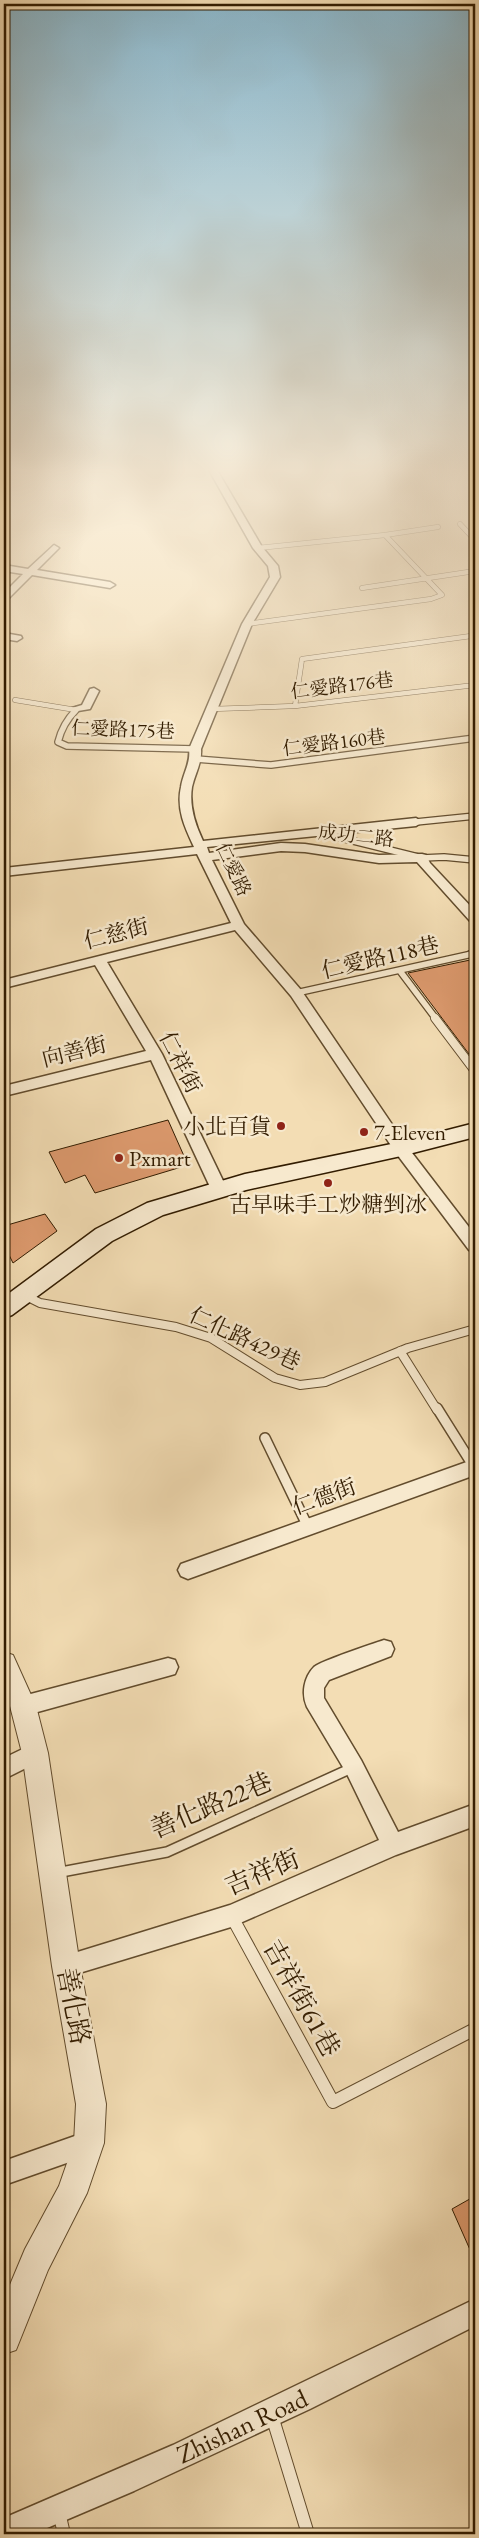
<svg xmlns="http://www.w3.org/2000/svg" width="479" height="2538" font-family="'EB Garamond','Noto Serif TC',serif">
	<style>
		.building { fill: #dd9a6e; stroke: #321c00 }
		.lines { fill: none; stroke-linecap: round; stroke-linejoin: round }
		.service-far4-casing { stroke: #624c2d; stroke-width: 5.5 }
		.service-far3-casing { stroke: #624c2d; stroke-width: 8 }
		.service-far2-casing { stroke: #624c2d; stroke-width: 10 }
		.service-far1-casing { stroke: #624c2d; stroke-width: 12 }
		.service-casing { stroke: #624c2d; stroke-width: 14 }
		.minor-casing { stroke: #624c2d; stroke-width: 3 }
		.tertiary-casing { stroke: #624c2d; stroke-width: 2 }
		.secondary-casing { stroke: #321c00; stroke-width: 3 }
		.service-far4 { stroke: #f7e9ce; stroke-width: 4.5 }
		.service-far3 { stroke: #f7e9ce; stroke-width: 5.5 }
		.service-far2 { stroke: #f7e9ce; stroke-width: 8 }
		.service-far1 { stroke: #f7e9ce; stroke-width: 9 }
		.service { stroke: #f7e9ce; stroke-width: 12 }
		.minor { fill: #f7e9ce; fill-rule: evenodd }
		.tertiary { fill: #f7e9ce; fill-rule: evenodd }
		.secondary { fill: #f7e9ce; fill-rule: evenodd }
		.poi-dot { fill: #8f2418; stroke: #f7e9ce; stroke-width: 2 }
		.labels { text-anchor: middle; stroke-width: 5; stroke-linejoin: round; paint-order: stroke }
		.far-street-label { font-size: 19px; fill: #321c00; stroke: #f7e9ce }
		.street-label { font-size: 22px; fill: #321c00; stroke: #f7e9ce }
		.poi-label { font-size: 22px; fill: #321c00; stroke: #f7e9ce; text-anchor: start }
		.near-street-label { font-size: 26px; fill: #321c00; stroke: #f7e9ce }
	</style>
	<rect width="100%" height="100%" fill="#f3ddb4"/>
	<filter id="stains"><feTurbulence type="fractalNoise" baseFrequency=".004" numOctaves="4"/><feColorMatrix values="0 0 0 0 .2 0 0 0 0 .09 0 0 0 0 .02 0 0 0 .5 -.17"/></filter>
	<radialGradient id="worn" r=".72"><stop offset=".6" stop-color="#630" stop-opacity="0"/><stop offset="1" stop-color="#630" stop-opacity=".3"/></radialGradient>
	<path class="building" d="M475,959V1062L408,973Z
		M168,1120L188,1165L95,1193L85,1175L65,1183L49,1152Z
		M45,1214L57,1231L13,1263L4,1245V1226Z
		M475,2196V2261L452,2209Z"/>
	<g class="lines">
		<defs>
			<path id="service-far4" d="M460,524L475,540
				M258,548L385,535L438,527
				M362,588L475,571
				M247,624L431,599L442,595L385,535
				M15,700L76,710L74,712
				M295,706L302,659L471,636L475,642
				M212,709L295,706L475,685"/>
			<path id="service-far3" d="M76,710C67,719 61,730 58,742L67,746L195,749
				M196,759L271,765L475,738
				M416,822L475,816
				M321,833L422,858L444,857L475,860
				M400,971L436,1019
				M296,993L472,954"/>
			<path id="service-far2" d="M435,1018L475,1071
				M26,1296L40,1303L176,1327L211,1338L275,1378L300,1385L325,1382L408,1348L475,1329
				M400,1351L437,1410"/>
			<path id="service-far1" d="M437,1408L474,1467
				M265,1438L308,1527
				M56,1873L167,1852L354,1767"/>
			<path id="service" d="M232,1917L333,2102L475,2029
				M272,2416L308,2534
				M59,2512L64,2534"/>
			<path id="minor" d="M209,470H217L262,547L278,566L280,577L252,624L201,749C202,764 195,773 192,787C189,806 195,824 203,841L416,818L422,822L416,826L207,847L209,853L281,843L305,844L379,855L422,854L426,855L430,863L475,911V922L470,921L417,862L379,863L305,852L281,851L212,860L244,924L301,990L406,1145L475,1235V1252L469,1250L396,1153L291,996L235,930L107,962L162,1054L227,1189L224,1193H214L211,1189L151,1060L4,1096V1086L146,1051L95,965L4,988V980L231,923L197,854L4,876V868L194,847C185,828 176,809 181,787C183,773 191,763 189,749L242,624L270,577L268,566L253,548Z
				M54,545L59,548L37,570L110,582L115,585L110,588L32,575L7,600L4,601V593L23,574L4,571V565L28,569Z
				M4,633L21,636L22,638L17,641L4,639Z
				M94,688L99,691L90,709L72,712V708L82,705L90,689Z
				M475,948V957H467L465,954Z
				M475,1459V1475L188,1579L181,1576L178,1570L181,1564Z
				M384,1640L391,1642L394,1649L391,1656L329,1680L324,1688V1698L361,1760L398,1832L475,1804V1826L396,1855L231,1927L66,1977L58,1974L55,1966L58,1958L230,1905L379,1840L347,1774L307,1707C301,1694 304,1677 314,1667C321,1661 372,1644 384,1640Z
				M168,1658L175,1660L178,1667L175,1674L168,1676L23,1716L16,1713L13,1706L16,1699L23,1696Z
				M35,1743L42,1746L45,1753L42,1760L4,1779V1758Z
				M89,2131L98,2134L101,2143L98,2152L4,2185V2161Z
				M475,2299V2326L310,2409L134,2491L33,2534H4V2518L173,2445Z"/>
			<path id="tertiary" d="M4,1652L13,1655L36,1706L48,1753L80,1966L106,2104L104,2143L87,2193L48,2270L16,2350L4,2354V2299L25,2249L59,2186L74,2143L76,2104L52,1966L22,1753L10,1706L4,1691Z"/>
			<path id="secondary" d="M475,1123V1137L401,1156L246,1190L163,1215L112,1241L12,1315L4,1318V1297L96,1229L147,1203L245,1174L401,1142Z"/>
		</defs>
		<use href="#service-far4" class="service-far4-casing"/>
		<use href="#service-far3" class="service-far3-casing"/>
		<use href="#service-far2" class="service-far2-casing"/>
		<use href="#service-far1" class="service-far1-casing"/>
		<use href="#service" class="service-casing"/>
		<use href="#minor" class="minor-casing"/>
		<use href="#tertiary" class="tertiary-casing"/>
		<use href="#secondary" class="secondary-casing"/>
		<use href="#service-far4" class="service-far4"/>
		<use href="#service-far3" class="service-far3"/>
		<use href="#service-far2" class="service-far2"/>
		<use href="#service-far1" class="service-far1"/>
		<use href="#service" class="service"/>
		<use href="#minor" class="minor"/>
		<use href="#tertiary" class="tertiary"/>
		<use href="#secondary" class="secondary"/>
	</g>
	<linearGradient id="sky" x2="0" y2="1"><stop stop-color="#8ab8ce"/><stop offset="0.57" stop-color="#faf0dd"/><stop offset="1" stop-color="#faf0dd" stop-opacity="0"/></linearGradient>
	<rect width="479" height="825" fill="url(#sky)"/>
	<g class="poi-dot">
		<circle cx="281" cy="1126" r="5"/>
		<circle cx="364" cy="1132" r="5"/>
		<circle cx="119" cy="1158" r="5"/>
		<circle cx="328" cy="1183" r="5"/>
	</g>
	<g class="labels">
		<g class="far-street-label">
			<text transform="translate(342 685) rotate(-7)" y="7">仁愛路176巷</text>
			<text transform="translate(123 729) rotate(2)" y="7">仁愛路175巷</text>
			<text transform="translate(334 742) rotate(-7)" y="7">仁愛路160巷</text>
			<text transform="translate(356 835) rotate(6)" y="7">成功二路</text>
			<text transform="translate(234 869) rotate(65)" y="7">仁愛路</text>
		</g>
		<g class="street-label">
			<text transform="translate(116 933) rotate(-14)" y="8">仁慈街</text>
			<text transform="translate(380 957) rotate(-13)" y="8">仁愛路118巷</text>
			<text transform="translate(74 1051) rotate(-14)" y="8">向善街</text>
			<text transform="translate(181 1062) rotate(63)" y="8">仁祥街</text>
			<text transform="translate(245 1338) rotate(25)" y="8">仁化路429巷</text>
			<text transform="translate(324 1496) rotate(-20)" y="8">仁德街</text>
		</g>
		<g class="poi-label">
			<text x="271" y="1134" text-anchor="end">小北百貨</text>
			<text x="374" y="1140">7-Eleven</text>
			<text x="129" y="1166">Pxmart</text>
			<text x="328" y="1212" text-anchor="middle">古早味手工炒糖剉冰</text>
		</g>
		<g class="near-street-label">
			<text transform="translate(211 1805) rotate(-23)" y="9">善化路22巷</text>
			<text transform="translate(262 1872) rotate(-23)" y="9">吉祥街</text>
			<text transform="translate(302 1998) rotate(61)" y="9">吉祥街61巷</text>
			<text transform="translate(74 2006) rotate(79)" y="9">善化路</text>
			<text transform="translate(242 2426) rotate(-25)" y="9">Zhishan Road</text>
		</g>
	</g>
	<rect width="479" height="2538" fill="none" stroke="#f3ddb4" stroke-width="20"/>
	<rect x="5" y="5" width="469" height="2528" fill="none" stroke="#321c00" stroke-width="2.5"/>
	<rect x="10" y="10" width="459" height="2518" fill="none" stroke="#321c00"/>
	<rect width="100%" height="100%" filter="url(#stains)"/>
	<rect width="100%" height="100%" fill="url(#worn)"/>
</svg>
